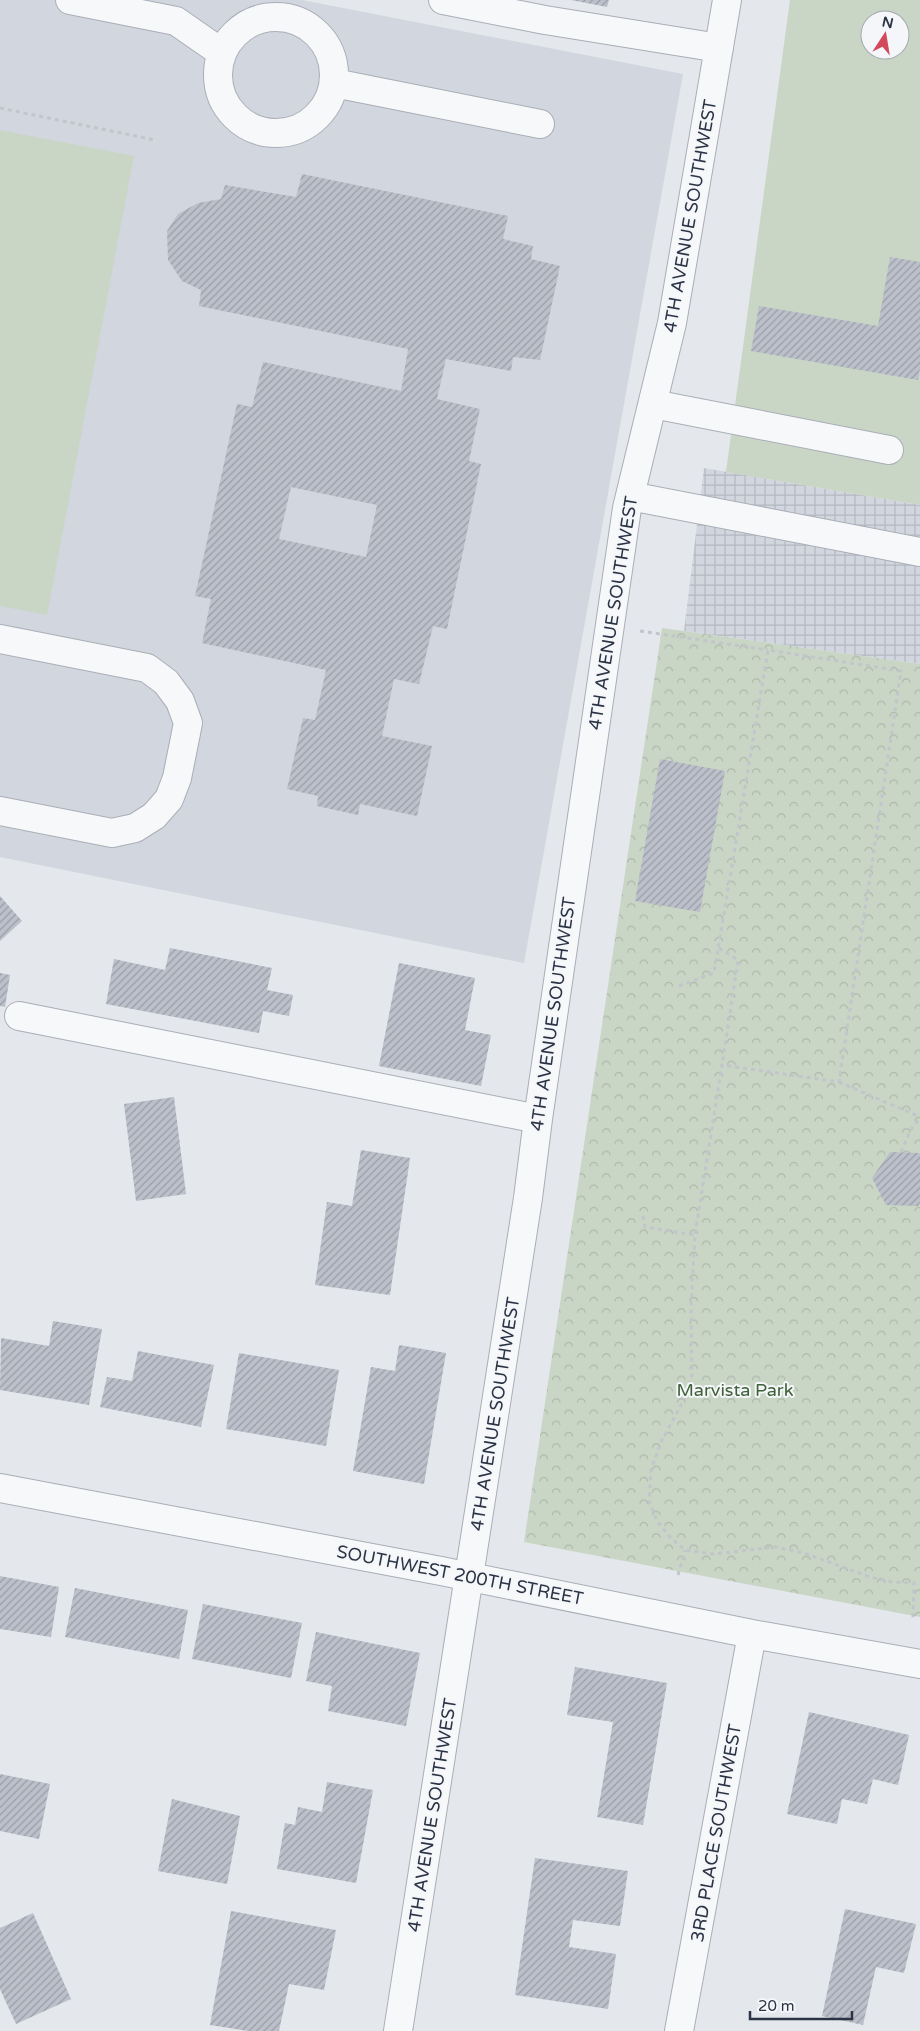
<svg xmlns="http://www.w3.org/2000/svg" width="920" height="2031" font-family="'Varela Round',sans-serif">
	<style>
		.built { fill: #d2d6de }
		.industrial { fill: url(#industrial-grid) }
		.green { fill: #c9d6c5; fill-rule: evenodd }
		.forest { fill: url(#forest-crowns) }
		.building { fill: url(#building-hatch); fill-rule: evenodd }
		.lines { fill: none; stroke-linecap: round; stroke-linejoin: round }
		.minor-casing { stroke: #a9aeb7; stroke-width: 30 }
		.path { stroke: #c2c5cb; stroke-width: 3; stroke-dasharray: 4 4; stroke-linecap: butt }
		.minor { stroke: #f7f8fa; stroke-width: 28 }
		.labels { text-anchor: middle; stroke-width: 4; stroke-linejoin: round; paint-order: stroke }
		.street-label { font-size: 18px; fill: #2b3445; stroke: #f4f6f9 }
		.park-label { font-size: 18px; fill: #3f6138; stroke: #f4f6f9 }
	</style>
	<defs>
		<pattern id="industrial-grid" width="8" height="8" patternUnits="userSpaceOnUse" patternTransform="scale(1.25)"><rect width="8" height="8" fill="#d2d6de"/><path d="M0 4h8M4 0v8" fill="none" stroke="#b4b8c0"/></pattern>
		<pattern id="forest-crowns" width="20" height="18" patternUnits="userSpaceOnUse" patternTransform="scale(1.25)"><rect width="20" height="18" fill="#c9d6c5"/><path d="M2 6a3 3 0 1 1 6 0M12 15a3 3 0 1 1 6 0" fill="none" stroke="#adb8ab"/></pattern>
		<pattern id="building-hatch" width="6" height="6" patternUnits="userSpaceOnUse" patternTransform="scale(1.25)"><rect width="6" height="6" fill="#bbc0ca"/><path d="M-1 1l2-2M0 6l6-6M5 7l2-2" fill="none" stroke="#989da6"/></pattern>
	</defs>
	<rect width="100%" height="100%" fill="#e4e7ec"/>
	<path class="built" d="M0,0H302L683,74L524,963L0,857Z"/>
	<path class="industrial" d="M704,468L920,505V664L684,631Z"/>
	<path class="green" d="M790,0H920V505L726,472ZM870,20H900V50H870Z
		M0,130L134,156L47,615L0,606Z"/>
	<path class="forest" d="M662,628L920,664V1617L524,1542Z"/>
	<path class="building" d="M571,0H609L607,7Z
		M302,174L508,216L503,239L533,246L531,259L560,266L540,360L513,357L511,371L446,359L437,399L480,409L469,461L481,464L447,629L433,626L419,684L394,679L382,736L432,746L417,816L360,804L358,815L317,806L318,796L287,789L303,718L315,720L326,670L202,643L211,599L195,596L237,404L252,407L263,362L401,391L408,349L199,306L201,290L182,281L168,260L167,231L178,214L198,203L221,199L225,185L296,197ZM291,487L377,505L366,557L279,539Z
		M890,257L920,262V368L918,380L751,351L759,306L878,326Z
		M660,759L725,771L700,912L635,901Z
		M0,896L22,921L0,941Z
		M170,948L272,968L267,990L293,995L289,1016L263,1011L259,1033L106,1004L114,959L165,970Z
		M399,963L475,978L465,1030L491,1035L481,1086L379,1066Z
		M0,973L10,975L5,1007L0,1006Z
		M174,1097L186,1194L136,1201L124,1104Z
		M361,1150L410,1158L390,1295L315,1285L327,1202L352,1206Z
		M890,1152L919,1153L920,1155V1203L918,1206L886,1205L872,1178Z
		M53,1321L102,1329L89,1405L0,1390L1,1338L49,1346Z
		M399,1345L446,1353L424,1484L353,1471L371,1367L395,1371Z
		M138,1351L214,1365L201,1427L100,1407L107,1377L132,1381Z
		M239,1353L339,1370L326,1446L226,1429Z
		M0,1576L59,1587L51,1637L0,1629Z
		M75,1588L188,1610L179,1659L65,1637Z
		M203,1604L302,1623L291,1678L192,1659Z
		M316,1632L420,1653L406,1726L328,1711L332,1686L306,1681Z
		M575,1667L667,1683L643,1825L597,1817L613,1722L567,1715Z
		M809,1712L909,1735L898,1785L873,1779L867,1804L842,1799L837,1824L787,1814Z
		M0,1774L50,1784L39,1839L0,1831Z
		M327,1782L373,1790L356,1883L277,1869L285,1823L295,1825L298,1807L322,1812Z
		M172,1799L240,1816L227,1884L158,1871Z
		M535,1858L628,1871L620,1926L573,1920L569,1947L616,1954L608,2009L515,1995Z
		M845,1909L916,1924L904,1973L876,1967L863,2025L822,2016Z
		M231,1911L336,1930L324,1990L289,1984L279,2031H248L210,2025Z
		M33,1913L71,1999L16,2024L0,1989V1928Z"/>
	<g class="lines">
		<defs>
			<path id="minor" d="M70,0L176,21L222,53
				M443,0L545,20L719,48
				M218 75a58 58 0 1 1 116 0a58 58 0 1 1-116 0Z
				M334,83L540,124
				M653,404L889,450
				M630,496L920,552
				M0,639L147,668L166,682L180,701L188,723L177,778L169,799L154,816L135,828L112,833L0,811
				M19,1016L538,1119
				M0,1488L441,1571L752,1634L920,1664
				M398,2031L528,1198L538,1119L627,508L672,323L727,0
				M679,2031L752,1634"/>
		</defs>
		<use href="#minor" class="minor-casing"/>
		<path class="path" d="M0,108L155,140
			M640,631L768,650
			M719,948L738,960L722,1065
			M679,986L714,973L768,650L901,671L839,1082L722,1065L695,1235L691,1307L692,1375L686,1396L661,1442L651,1470L649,1501L657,1521L670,1537L685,1550L714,1554L775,1547L804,1553L870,1577L893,1582L914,1583L913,1618
			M839,1082L920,1117
			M901,1152L910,1131L920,1118
			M643,1216L645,1227L695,1235
			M678,1575L685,1550"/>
		<use href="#minor" class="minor"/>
	</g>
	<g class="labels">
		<g class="street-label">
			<text transform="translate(690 216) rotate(-80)" y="6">4TH AVENUE SOUTHWEST</text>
			<text transform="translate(613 613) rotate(-81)" y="6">4TH AVENUE SOUTHWEST</text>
			<text transform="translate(553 1014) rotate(-82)" y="6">4TH AVENUE SOUTHWEST</text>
			<text transform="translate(495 1414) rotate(-81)" y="6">4TH AVENUE SOUTHWEST</text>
			<text transform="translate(460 1575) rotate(11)" y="6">SOUTHWEST 200TH STREET</text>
			<text transform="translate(432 1815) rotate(-81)" y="6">4TH AVENUE SOUTHWEST</text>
			<text transform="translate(716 1833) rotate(-80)" y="6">3RD PLACE SOUTHWEST</text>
		</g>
		<g class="park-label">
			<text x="735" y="1396">Marvista Park</text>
		</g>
	</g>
	<g transform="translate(885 35) rotate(12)"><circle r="24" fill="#f4f6f9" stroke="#a4a8b1"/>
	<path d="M0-4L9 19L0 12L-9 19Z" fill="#d1495b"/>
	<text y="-8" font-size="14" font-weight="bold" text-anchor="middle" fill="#2b3445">N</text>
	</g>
	<path d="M750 2011v8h102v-8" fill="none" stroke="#2b3445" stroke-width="2.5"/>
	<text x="758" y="2011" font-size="15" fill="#2b3445" stroke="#f4f6f9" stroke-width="4" paint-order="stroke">20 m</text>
</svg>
